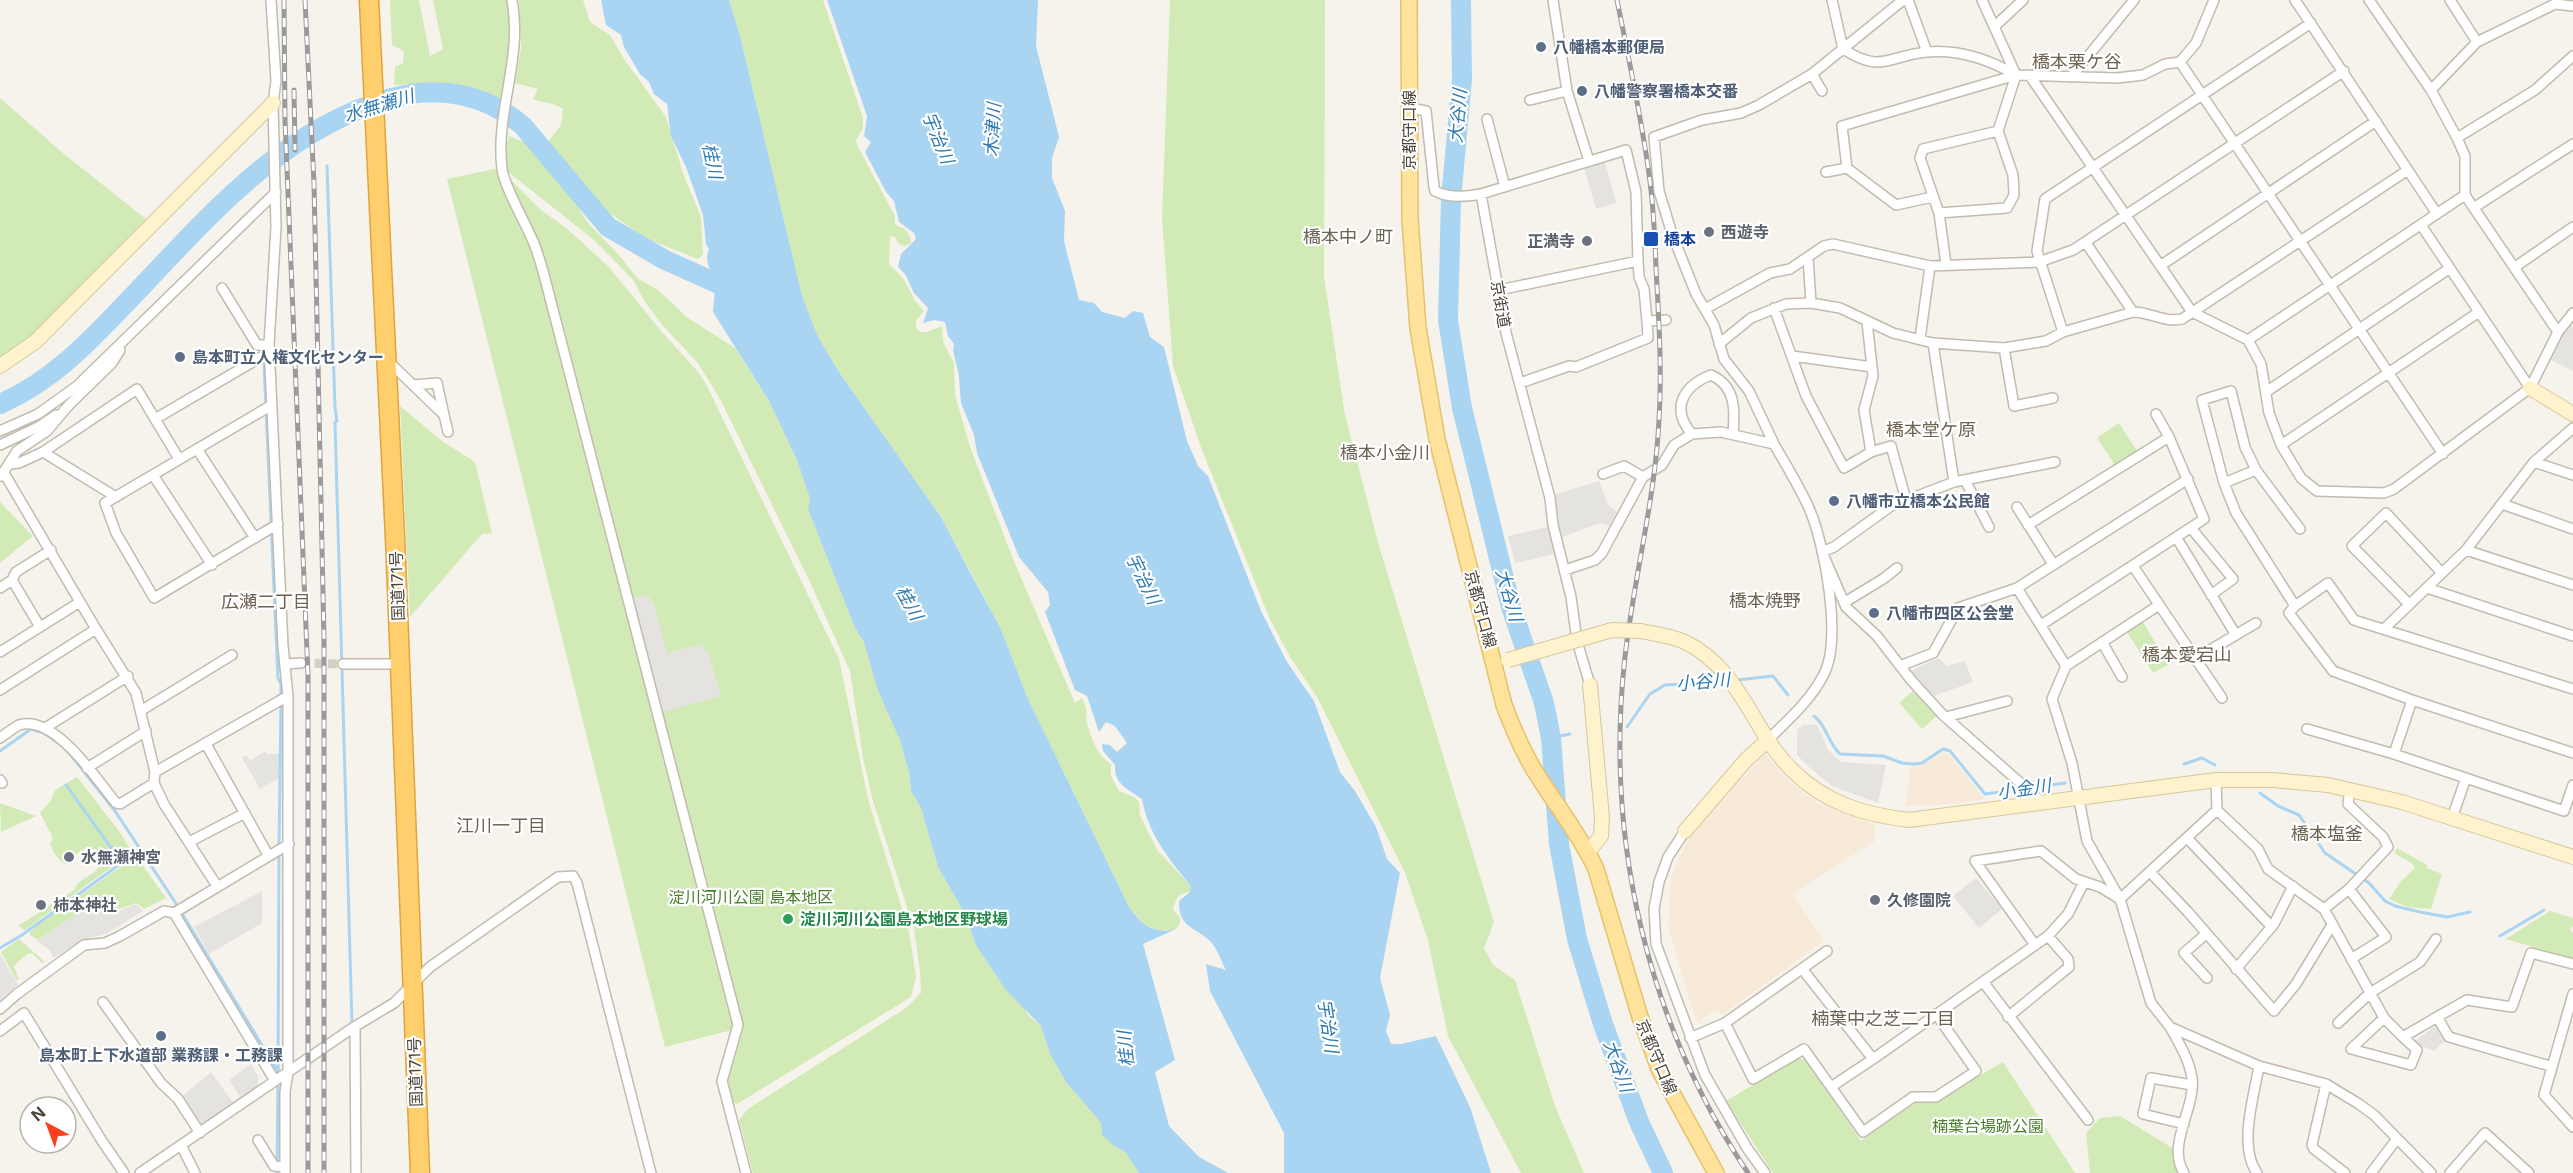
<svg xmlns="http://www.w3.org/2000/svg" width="2573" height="1173" font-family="Inter,'Noto Sans JP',sans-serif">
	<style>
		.commercial { fill: #f7ead8 }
		.green { fill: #d2eab5 }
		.parking { fill: #e5e3e0 }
		.water { fill: #a9d4f2 }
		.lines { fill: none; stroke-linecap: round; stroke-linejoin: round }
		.stream { stroke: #a9d4f2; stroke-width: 3 }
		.river { stroke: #a9d4f2; stroke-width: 20 }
		.street-tunnel { stroke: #d4d0c8; stroke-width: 9; stroke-dasharray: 9 4.5; stroke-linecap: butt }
		.street-casing { stroke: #c2bbae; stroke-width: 12 }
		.secondary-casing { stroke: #d6c79b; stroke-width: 16 }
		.primary-casing { stroke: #e6c16a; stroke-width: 18 }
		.highway-casing { stroke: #e0a43c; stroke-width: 21 }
		.street { stroke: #fff; stroke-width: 9 }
		.secondary { stroke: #fff3cd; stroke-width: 14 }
		.primary { stroke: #ffe39c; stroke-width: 15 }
		.highway { stroke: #ffcf6e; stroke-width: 18 }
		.rail-casing { stroke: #9a9a9a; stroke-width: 5 }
		.rail { stroke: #fff; stroke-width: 3; stroke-dasharray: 9; stroke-linecap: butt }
		.secondary-bridge-casing { stroke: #d6c79b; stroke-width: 16; stroke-linecap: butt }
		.secondary-bridge { stroke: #fff3cd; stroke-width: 14 }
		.service-dot { fill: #5c6f8a; stroke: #fff; stroke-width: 2 }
		.worship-dot { fill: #6b7280; stroke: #fff; stroke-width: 2 }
		.transit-dot { fill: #1a4fb4; stroke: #fff; stroke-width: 2 }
		.leisure-dot { fill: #2e9e5b; stroke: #fff; stroke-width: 2 }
		.labels { text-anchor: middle; stroke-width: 4.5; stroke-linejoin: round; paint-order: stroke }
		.service-label { font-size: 16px; font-weight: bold; fill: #4e5e75; stroke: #fff; text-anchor: start }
		.street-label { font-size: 16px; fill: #4b4439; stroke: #fff }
		.worship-label { font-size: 16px; font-weight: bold; fill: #5b616d; stroke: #fff; text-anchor: start }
		.transit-label { font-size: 16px; font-weight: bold; fill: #164399; stroke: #fff; text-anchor: start }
		.park-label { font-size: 16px; fill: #4a7f2a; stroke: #fff }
		.leisure-label { font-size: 16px; font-weight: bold; fill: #27864d; stroke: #fff; text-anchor: start }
		.neighbourhood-label { font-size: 18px; fill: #6e6250; stroke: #fff }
		.water-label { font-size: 18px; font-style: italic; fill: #2e7ab2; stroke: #fff }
	</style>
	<rect width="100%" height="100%" fill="#f6f3ec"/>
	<path class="commercial" d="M1941,753L1948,754L1985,799L1955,804L1906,806L1910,767L1925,763Z
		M1765,754L1790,782L1817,803L1875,825V841L1793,894L1824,941L1722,1015L1718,1010L1701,1019L1703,1023L1701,1024L1695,1019L1668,927L1671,877L1688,838Z"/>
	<path class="green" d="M390,0H419L430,56L443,49L433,0H509C516,30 509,70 500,99L460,86L432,83L394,85L395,67L403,63L404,51L392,45Z
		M519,0H583L590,22L610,35L624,59L666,117L683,173L701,217L703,254L698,259L645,238L608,212L548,142L561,125L563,109C554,103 544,103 533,99L538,89L515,83L521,49Z
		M729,0H823L863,118V128L856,140L857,145L895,216V225C905,228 910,232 911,243L905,246L899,244L895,237L890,236L889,264L904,279L914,299L924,311L916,321V327L920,332H927L942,326L943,342L954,363L955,395L970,447L1013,559L1075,703L1082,698C1090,713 1084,717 1088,727C1093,742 1097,755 1111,764V776L1119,791L1134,797L1139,802L1140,815L1157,850L1191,886L1190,892C1177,894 1176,899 1173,910L1180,917V923L1176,929C1154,935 1144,925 1130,909L1028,699L1000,627L941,517L839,372L818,337L802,296L740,36Z
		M1170,0H1325L1324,277L1345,415L1379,546L1494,922L1484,948L1493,965L1515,980L1555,1106L1584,1173H1521L1448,1036L1428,940L1405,873L1317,697L1290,657L1269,617L1202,450L1173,366L1162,219Z
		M0,98L64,154L146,219L34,334L0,360Z
		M509,136L526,143L546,165L573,198L587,222L619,255L637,278L658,290L688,318L735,348L769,401L797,460L810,499L808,509L855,628L864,642L900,740L909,772L911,791L921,808L938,867L961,907L977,947L998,979L1022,1004L1028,1015L1041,1026L1050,1054L1066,1082L1101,1123L1113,1145L1125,1152L1139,1173H753L739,1120L748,1109L906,1008L921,993L920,971L914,929L873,801L863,758L850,671L809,580L719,397L697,362L664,327L645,302L634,281L614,260L594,240L507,171L504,141H508Z
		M499,168L541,210L565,227L609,267L661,331L699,373L706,384L839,659L868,799L909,931L916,976L911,997L737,1104L733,1102L728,1081L744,1027L665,1047L635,929L447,179Z
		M400,406L442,441L475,462L492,533L482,534L410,617Z
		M2119,423L2137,451L2115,465L2097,438Z
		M0,502L33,536L0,563Z
		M2143,622L2168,665L2153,673L2127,632Z
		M1914,690L1937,716L1922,729L1899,703Z
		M77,777L119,831L132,852L25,930L18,926L74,890C79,878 92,877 99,867L86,848L69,859L67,865C60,863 52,851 50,844L53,838L40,813L51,800L55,790Z
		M0,803L36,816L1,832Z
		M2397,848L2427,865L2426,868L2442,874L2431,909L2408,907L2389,899L2401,881L2415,868L2413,864L2394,853Z
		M136,856L166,898L144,909L136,903L116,910L82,911L38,940L30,935V932L38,925Z
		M2550,911L2573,918V926L2570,929L2573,933V959L2506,939Z
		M19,939L45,962L42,963L32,953L27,954L14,966L19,980H16L1,952Z
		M1797,1058L1805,1060L1861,1141L1916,1102L1937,1100L2003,1062L2075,1173H1773L1726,1101Z
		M2120,1116L2174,1149L2180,1173H2090L2086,1133L2100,1118Z"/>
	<path class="parking" d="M1605,162L1616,203L1596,209L1584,168Z
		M2570,325L2573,327V371L2549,359L2559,339Z
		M1599,481L1608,505L1617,512L1609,526L1603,523L1597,524L1560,538L1554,495Z
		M1548,527L1554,554L1515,563L1508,536Z
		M643,596L649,597L654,604L667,653L702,644L704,652L708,651L721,696L662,712L633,598Z
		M1939,658L1947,666L1965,661L1973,682L1934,696L1911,672L1916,668Z
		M1803,725H1817L1828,750L1841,762L1886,765L1878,803L1832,786L1808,766L1797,755V730Z
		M266,751V754H280L279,778L260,789L242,758L247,755L250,760Z
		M1976,878L2002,909L1979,928L1953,896Z
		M262,891V923L209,954L194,927Z
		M136,904L143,911L106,934L83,940L53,958L51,951L37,941L80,912H117Z
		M0,954L18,985L0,1000Z
		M2433,1027H2436L2446,1040L2434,1051L2420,1045L2416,1041Z
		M251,1064L258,1076V1086L241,1098L229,1080Z
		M211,1072L234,1104L201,1126L181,1097Z"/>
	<path class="water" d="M601,0H729L740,36L802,296L818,337L839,372L941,517L972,576L1000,627L1028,699L1130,909C1143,925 1154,935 1176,929L1143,944L1175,1060L1155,1072L1169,1126L1199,1157L1228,1173H1139L1125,1152L1113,1145L1102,1135L1101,1123L1066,1082L1050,1054L1041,1026L1005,989L977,947L961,907L938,867L921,808L911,791L909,772L900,740L877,688L864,642L855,628L808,509L810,499L797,460L769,401L713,312L715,289L719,285C712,274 703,262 709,249L706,244L703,215L686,167L671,136L667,104L654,94L649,82L640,74L624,47L621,35L606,25Z
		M827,0H1038L1036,46L1059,137L1052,158V178L1065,211L1064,241L1079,300L1094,303L1102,312L1125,318L1133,311L1143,313L1150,337L1164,347L1187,441L1198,466L1208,476L1261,611L1287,662L1314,701L1340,772L1355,791L1376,827L1387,859L1400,873L1380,978L1390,1015L1386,1031L1391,1044H1401L1436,1036L1470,1107L1491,1173H1284V1133L1210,991L1206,964L1226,970C1221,961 1217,947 1209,940C1194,927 1178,926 1179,901L1190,892L1191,886C1169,859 1148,834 1142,799C1128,789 1114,784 1115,765L1103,751L1102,744L1110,745L1117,752L1127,743L1115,726L1106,722L1099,732L1087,696L1075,690L1045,612L1050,605L1048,592L1019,557L977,453L974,435L961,403L959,376L953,350L954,344L948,336L945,322L934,320L923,323L928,308L914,293L905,274L898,267L901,254L916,239L914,233L899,222L894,201L886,192L865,152L871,142L864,136L867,116Z"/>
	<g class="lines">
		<path class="stream" d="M327,166L335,408L337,421L335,422L352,1025
			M264,363L278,678L281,684V697
			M1737,680L1773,676L1788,695
			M1814,716C1827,726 1828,743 1840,754L1883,756L1902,763L1914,764L1922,763L1943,749L1950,751L1985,794L2024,789
			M1627,727L1650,694L1665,685L1724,682
			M1551,738L1570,734
			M67,750L115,811L175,902L277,1070
			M0,751L31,729L44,733L60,744
			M2184,764L2202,758L2215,765
			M66,785L122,863
			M2031,788L2065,783
			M2260,793L2278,806L2299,815L2325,853L2369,883L2385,901L2395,906L2420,912L2447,917L2470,912
			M279,847L281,703
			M2500,936L2544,910
			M0,948L22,935L141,849
			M278,1076L279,853
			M277,1173L278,1083"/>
		<path class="river" d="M1461,0L1462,79L1451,199L1448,320L1462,408L1511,607L1544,703L1551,738L1559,844L1577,939L1603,1024L1639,1122L1663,1173
			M0,404C52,381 88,343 126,303C204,222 280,129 392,98C439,85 486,94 523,126L608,227L665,260L743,295"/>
		<path class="street-tunnel" d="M301,663L343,664"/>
		<defs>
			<path id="street" d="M271,0L276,81L273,103L276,227L269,345L283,646L288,696V1072L285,1092V1173
				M512,0C523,60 495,111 502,169C505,189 527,225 535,246C544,270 549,296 556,321L738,1025L722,1081L746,1173
				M1553,0L1567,91L1589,161
				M1832,0L1843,49C1882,74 1887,56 1927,52C1958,49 1990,60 2016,75
				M1908,0L1927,52
				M1982,0L2016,75
				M2295,0L2437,214
				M2369,0L2431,90L2457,138L2465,156V195L2558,332
				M2450,0L2477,42
				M1994,27L2023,0
				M2180,62L2443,454
				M1812,74L1822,91
				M2030,76L2192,312L2248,340L2261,364L2269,413L2281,445L2301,478L2317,491L2384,493L2394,489L2530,388L2558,332L2573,313
				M2071,77L2134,0
				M2431,90L2477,42L2555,4L2573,6
				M1530,100L1567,91
				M1410,108L1426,111L1434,187L1435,191C1448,198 1466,197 1481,194L1626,150L1636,192L1638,261
				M1487,119L1505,187
				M2457,138L2535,90L2573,56
				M1826,172L1847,168
				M1481,194L1506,333L1550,498L1553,525L1571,597L1577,641L1590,685
				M1932,197L1896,205L1847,168L1842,126L2016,75L2117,78L2143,75L2165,64L2180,62L2196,43L2214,0
				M2475,207L2573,144
				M1939,213L2007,208L2014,195L2013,175L1998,131
				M2421,225L2530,388
				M2086,243L2133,312
				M1808,257L1811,303
				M1946,264L1939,213L1920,158L1923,149L1998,131L2016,75
				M2160,266L2376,121
				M2515,267L2573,227
				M222,288L257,345H269
				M1499,290L1638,261L1639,277L1644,289L1647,321L1666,320
				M1774,308L1806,396L1844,468L1871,452L1864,410L1873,376L1867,322
				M1705,309L1770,273L1790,269L1824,246L1833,244L1930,266
				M2063,332L2037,251L2045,199L2311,23
				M1920,339L1930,266L2039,262L2073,250L2344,71
				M2248,340L2465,195
				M1933,343L1954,482L1891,506L1834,547L1822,552L1846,607L1877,636L1911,680L1943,715L2042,802
				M1719,344L1751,318L1786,304L1811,303L1840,308L1893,333L1933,343L2004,348L2046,341L2063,332L2133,312C2151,312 2164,323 2182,319L2408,170
				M2004,348L2014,406L2053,398
				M1792,356L1872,367
				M389,362L413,385
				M437,383L444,415L413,385Z
				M1520,383L1569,366L1576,367L1648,338L1647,321
				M2266,392L2450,268
				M272,405L105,503L116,533L154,598L278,524
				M444,415L448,432
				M0,431L38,414L77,386L276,192
				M1733,434C1735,410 1736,386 1711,375C1683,386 1670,409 1692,434L1721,432L1774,444C1786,465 1799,486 1809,508C1825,545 1842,638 1824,674C1811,700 1788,720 1768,740
				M1774,444L1749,391L1724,359L1714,325L1696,294L1672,234L1659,191L1654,137L1702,120L1741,113L1759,105L1812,74L1903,0
				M0,445L40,426L56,415
				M2281,445L2479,312
				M197,449L255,538
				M43,452L137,389L155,419
				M1871,452L1891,446L1906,500
				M179,459L155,419L261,357L270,358
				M2534,462L2573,475
				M10,464L19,463L43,452L116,497
				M4,473L96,629L136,693L155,772L154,783L164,804L217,886
				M1603,474L1624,466L1643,477
				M153,475L212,565
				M1,476L17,451L47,431L68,406L112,363L120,350
				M1954,482L2055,462
				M1966,482L1989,527
				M2224,483L2256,470
				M2502,504L2573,529
				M2017,507L2053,564
				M2028,525L2169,437
				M2191,528L2233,579L2211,595
				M2176,537L2236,635
				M2466,550L2573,585
				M2133,566L2222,698
				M1565,570L1595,560L1602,553L1643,477L1662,465L1674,445L1692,434
				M0,588L12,580
				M2017,588L2066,666
				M2427,588L2573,636
				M1845,602L1883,579L1897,568
				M2409,604L2352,546L2386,513L2442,573
				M2159,605L2066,666L2052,699L2072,763L2087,841L2120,899L2151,1003L2170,1027L2259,1066L2326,1084L2359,1104L2374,1115L2431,1173
				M2295,606L2236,513L2224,483L2202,400L2231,391L2245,447L2256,470L2300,529
				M2041,625L2204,519L2169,437L2156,414
				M40,627L12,580L16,572L51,550
				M2385,628L2466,550L2534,462L2573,428
				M2102,642L2122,677
				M0,652L80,602
				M2195,659L2256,623
				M285,664L301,663
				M343,664H399
				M1900,666L1933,653L1958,608L2017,588L2188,479
				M2573,689L2354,620L2328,583L2295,606L2289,613L2333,671L2412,700L2394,754L2564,811L2573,785
				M0,690L96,629
				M2412,700L2573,753
				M142,710L232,655
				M1946,717L2007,701
				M45,728L128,676
				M2307,729L2394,754
				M0,738C6,734 13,728 19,725C55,714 97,780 116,803L120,804L154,783
				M206,744L268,855
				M87,768L146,731
				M155,772L288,696
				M0,780L2,783
				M2216,780L2217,810
				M2452,818L2466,778
				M1685,831L1668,857L1659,882L1654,909L1656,944L1705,1075L1747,1148L1765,1173
				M2187,838L2271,926
				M189,842L245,813
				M2150,872L2188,912L2274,1011L2296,984L2332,925
				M2349,889L2386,937L2351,959
				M2324,909L2349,889L2388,847L2383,837L2348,804L2350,789
				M174,913L275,1081
				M2206,934L2184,953L2207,978
				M2035,945L1975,861L2041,851L2076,879L2100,887L2120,899L2217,810L2258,849L2268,869L2324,909L2384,1018L2403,1037L2437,1017L2449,1037L2550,1066
				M2236,969L2274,924L2293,886
				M1803,970L1873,1059L2048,936L2068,914L2084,882
				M1984,983L2088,1120
				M2573,994L2544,1095L2573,1127
				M103,1002L161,1083L178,1099L200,1133
				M0,1009L17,994L84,945L105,943L120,936L164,911L174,913L289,844
				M2008,1017L2069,967L2068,959L2048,936
				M2437,1017L2467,1000L2512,1007L2531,953L2573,964
				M2384,1018L2351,1049L2411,1065L2417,1050L2403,1037
				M1725,1023L1753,1079L1804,1049L1863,1132L1913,1097H1936L1976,1071L1936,1014
				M2338,1023L2370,993L2420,962L2436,939
				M355,1027L356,1173
				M2170,1027C2179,1043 2189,1059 2192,1078C2196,1108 2166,1145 2184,1173
				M0,1031L24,1013L102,1141L124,1173
				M1690,1038L1725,1023L1827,951
				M2326,1084L2312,1145L2314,1149L2345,1173
				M1831,1087L1873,1059
				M2184,1124L2143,1114L2151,1078L2192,1085
				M258,1140L274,1166L285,1167
				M181,1145L195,1173
				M140,1173L354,1027L394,1003L430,967L558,877L573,876L577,883L651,1173
				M2257,1173C2238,1147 2254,1096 2259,1066
				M2371,1173L2396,1140
				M2450,1173L2485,1133L2529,1173"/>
			<path id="secondary" d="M0,366L35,342L273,103
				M2530,388L2573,414
				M1641,631C1655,634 1672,636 1685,642C1742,670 1751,730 1793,771C1825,803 1865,815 1909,820L2216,780H2273L2328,785L2402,802L2573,857
				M1685,831L1746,760L1768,740
				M1588,852L1601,836L1602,817L1590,685"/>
			<path id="primary" d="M1409,0L1410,219L1418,328L1437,439L1504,705C1513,729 1523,752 1536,773C1556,805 1580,835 1596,869L1640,1017L1660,1071L1716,1173"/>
			<path id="highway" d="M369,0L395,537L420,1173"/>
		</defs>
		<use href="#street" class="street-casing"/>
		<use href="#secondary" class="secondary-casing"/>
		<use href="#primary" class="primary-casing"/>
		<use href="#highway" class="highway-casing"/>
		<use href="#street" class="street"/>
		<use href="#secondary" class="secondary"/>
		<use href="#primary" class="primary"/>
		<use href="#highway" class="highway"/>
		<defs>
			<path id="rail" d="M284,0L285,120L308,676V1173
				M305,0L314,184L324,639V1173
				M1617,0C1628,55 1640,111 1648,167C1653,200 1655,235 1656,269C1659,320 1662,370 1659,420C1655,503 1632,584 1624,666C1606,844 1648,1024 1748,1173
				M294,90L295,150"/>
		</defs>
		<use href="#rail" class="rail-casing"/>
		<use href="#rail" class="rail"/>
		<defs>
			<path id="secondary-bridge" d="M1508,660L1612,630L1641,631"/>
		</defs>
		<use href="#secondary-bridge" class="secondary-bridge-casing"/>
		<use href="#secondary-bridge" class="secondary-bridge"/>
	</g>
	<g class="service-dot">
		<circle cx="1541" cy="47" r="6"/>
		<circle cx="1582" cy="91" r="6"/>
		<circle cx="180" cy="357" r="6"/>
		<circle cx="1834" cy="501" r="6"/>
		<circle cx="1874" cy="613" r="6"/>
		<circle cx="161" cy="1036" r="6"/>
	</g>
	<g class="worship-dot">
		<circle cx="1709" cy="232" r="6"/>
		<circle cx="1587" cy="241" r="6"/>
		<circle cx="69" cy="857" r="6"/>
		<circle cx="1875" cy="900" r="6"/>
		<circle cx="41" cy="905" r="6"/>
	</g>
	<rect class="transit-dot" x="1643" y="231" width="16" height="16" rx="3"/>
	<circle class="leisure-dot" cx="788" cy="919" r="6"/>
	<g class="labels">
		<g class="service-label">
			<text x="1553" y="53">八幡橋本郵便局</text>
			<text x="1594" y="97">八幡警察署橋本交番</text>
			<text x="192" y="363">島本町立人権文化センター</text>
			<text x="1846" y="507">八幡市立橋本公民館</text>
			<text x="1886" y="619">八幡市四区公会堂</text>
			<text x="161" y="1061" text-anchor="middle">島本町上下水道部 業務課・工務課</text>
		</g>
		<g class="street-label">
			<text transform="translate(1409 130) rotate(-90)" y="6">京都守口線</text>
			<text transform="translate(1501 304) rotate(80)" y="6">京街道</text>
			<text transform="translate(397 586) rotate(-92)" y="6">国道171号</text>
			<text transform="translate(1481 609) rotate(75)" y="6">京都守口線</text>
			<text transform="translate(1657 1057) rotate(67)" y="6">京都守口線</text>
			<text transform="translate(415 1072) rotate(-92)" y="6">国道171号</text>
		</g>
		<g class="worship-label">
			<text x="1721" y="238">西遊寺</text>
			<text x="1575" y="247" text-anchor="end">正満寺</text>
			<text x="81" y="863">水無瀬神宮</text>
			<text x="1887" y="906">久修園院</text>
			<text x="53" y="911">柿本神社</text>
		</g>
		<g class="transit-label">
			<text x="1664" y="245">橋本</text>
		</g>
		<g class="park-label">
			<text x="751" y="903">淀川河川公園 島本地区</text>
			<text x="1988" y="1132">楠葉台場跡公園</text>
		</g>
		<g class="leisure-label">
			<text x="800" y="925">淀川河川公園島本地区野球場</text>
		</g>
		<g class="neighbourhood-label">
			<text x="2077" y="68">橋本栗ケ谷</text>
			<text x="1348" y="243">橋本中ノ町</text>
			<text x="1931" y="436">橋本堂ケ原</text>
			<text x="1385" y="459">橋本小金川</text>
			<text x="1765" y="607">橋本焼野</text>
			<text x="266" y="608">広瀬二丁目</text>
			<text x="2187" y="661">橋本愛宕山</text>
			<text x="501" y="832">江川一丁目</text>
			<text x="2327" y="840">橋本塩釜</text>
			<text x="1883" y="1025">楠葉中之芝二丁目</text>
		</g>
		<g class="water-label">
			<text transform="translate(379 106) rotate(-17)" y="6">水無瀬川</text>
			<text transform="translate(1458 116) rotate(-85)" y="6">大谷川</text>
			<text transform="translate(993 130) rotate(-87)" y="6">木津川</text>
			<text transform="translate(938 138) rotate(68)" y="6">宇治川</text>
			<text transform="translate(712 161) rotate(78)" y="6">桂川</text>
			<text transform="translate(1143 579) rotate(64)" y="6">宇治川</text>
			<text transform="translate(1509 595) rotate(74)" y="6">大谷川</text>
			<text transform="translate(909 603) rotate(61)" y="6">桂川</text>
			<text transform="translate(1703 682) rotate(-5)" y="6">小谷川</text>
			<text transform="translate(2024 789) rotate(-8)" y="6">小金川</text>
			<text transform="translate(1328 1026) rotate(82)" y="6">宇治川</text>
			<text transform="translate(1126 1049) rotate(-96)" y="6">桂川</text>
			<text transform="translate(1618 1066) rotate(70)" y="6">大谷川</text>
		</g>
	</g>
	<g transform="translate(48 1125) rotate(319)"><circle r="28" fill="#ffffff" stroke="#b7b4b0" stroke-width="1.5"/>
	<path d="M0-4.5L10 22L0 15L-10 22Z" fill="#fc3f1d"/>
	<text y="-9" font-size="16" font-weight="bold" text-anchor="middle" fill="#4b4439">N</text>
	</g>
</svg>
